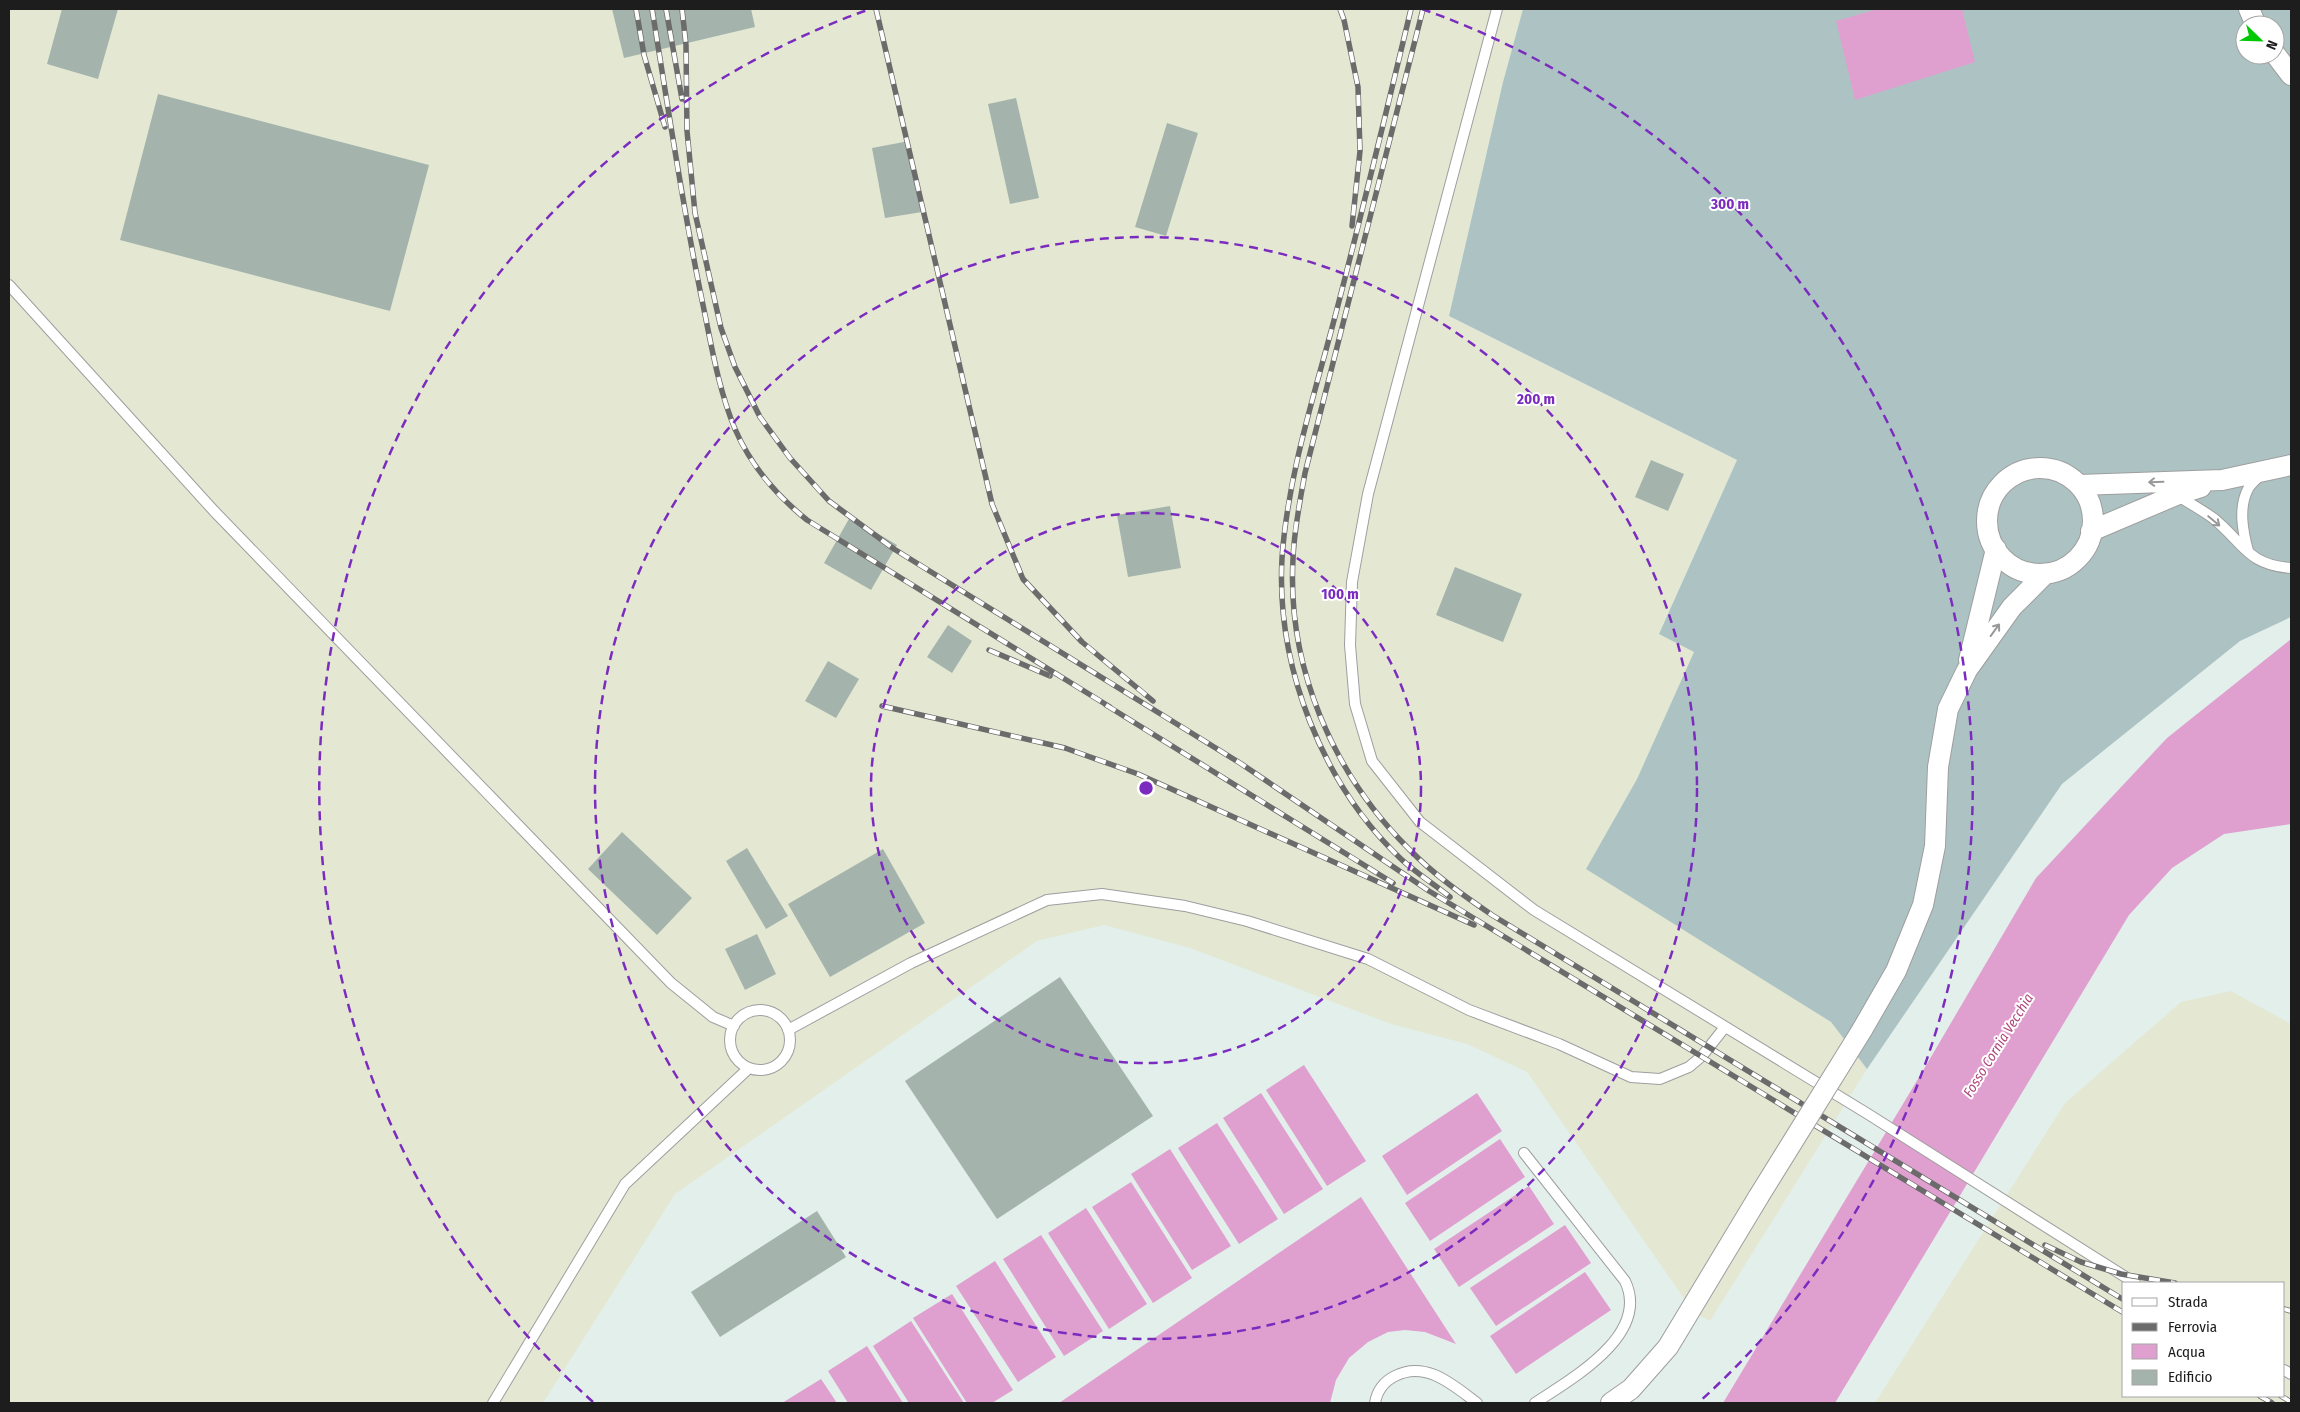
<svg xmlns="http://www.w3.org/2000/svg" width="2300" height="1412" font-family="'Fira Sans Condensed',sans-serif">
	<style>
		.industrial { fill: #e4e8d3; fill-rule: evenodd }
		.construction { fill: #adc3c3; fill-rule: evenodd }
		.water { fill: #dfa0cf }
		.building { fill: #a4b4ac }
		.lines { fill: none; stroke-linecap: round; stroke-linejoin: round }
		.lane-casing { stroke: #9e9e9e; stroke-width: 12 }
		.street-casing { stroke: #9e9e9e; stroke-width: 22 }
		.lane { stroke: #fff; stroke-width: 10 }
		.street { stroke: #fff; stroke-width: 20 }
		.rail-casing { stroke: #6b6b6b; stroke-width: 5.5 }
		.rail { stroke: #fff; stroke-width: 4; stroke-dasharray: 11; stroke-linecap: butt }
		.street-bridge-casing { stroke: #9e9e9e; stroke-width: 22; stroke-linecap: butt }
		.street-bridge { stroke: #fff; stroke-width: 20 }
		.oneway { stroke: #999 }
		.ring { fill: none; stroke: #7b2cbf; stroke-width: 2.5; stroke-dasharray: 9 6 }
		.labels { text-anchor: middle; stroke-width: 4; stroke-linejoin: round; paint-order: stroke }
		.water-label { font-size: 14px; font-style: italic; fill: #b04579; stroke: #fff }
		.centre { fill: #7b2cbf; stroke: #fff; stroke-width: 2.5 }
		.ring-label { font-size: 15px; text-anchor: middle; font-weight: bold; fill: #7b2cbf; stroke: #fff; stroke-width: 4; stroke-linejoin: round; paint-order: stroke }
	</style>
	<rect width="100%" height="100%" fill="#e2efeb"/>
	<path class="industrial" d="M9,9H1523L1503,82L1449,316L1737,460L1659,633L1694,652L1637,779L1587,869L1831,1022L1867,1069L1710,1321L1694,1313L1527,1072L1467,1044L1391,1024L1190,948L1104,925L1037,941L675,1194L543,1403H9Z
		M2231,991L2291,1024V1403H1875L2065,1103L2181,1002ZM2124,1283H2284V1396H2124Z"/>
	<path class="construction" d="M1523,9H2291V617L2240,641L2062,784L1867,1069L1831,1022L1586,869L1637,779L1694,652L1659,634L1737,460L1449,316L1503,82ZM2245,25H2275V55H2245Z"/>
	<path class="water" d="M1878,9H1962L1975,62L1855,100L1836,21Z
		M2291,639V824L2224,834L2172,868L2129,915L1835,1403H1723L1921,1074L2036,878L2167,738Z
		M1304,1065L1366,1161L1327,1186L1266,1090Z
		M1261,1093L1323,1189L1284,1214L1223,1118Z
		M1477,1093L1502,1131L1407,1195L1382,1156Z
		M1217,1123L1278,1219L1239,1244L1178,1148Z
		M1500,1139L1525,1177L1430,1241L1405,1203Z
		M1170,1149L1231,1246L1192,1270L1131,1174Z
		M1131,1182L1192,1278L1153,1303L1092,1207Z
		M1529,1186L1554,1224L1459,1287L1434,1249Z
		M1361,1197L1456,1344L1425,1332L1405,1330L1388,1332L1368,1342L1349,1358L1336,1380L1330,1403H1059Z
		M1086,1208L1147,1304L1109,1329L1048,1233Z
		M1565,1225L1591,1263L1496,1326L1470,1288Z
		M1041,1235L1103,1331L1064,1356L1003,1259Z
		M995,1261L1056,1357L1018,1382L956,1286Z
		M1585,1272L1611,1310L1516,1374L1490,1336Z
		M952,1294L1013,1390L992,1403H967L913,1318Z
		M911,1321L964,1403H909L873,1346Z
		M867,1346L903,1403H848L828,1371Z
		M821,1379L837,1403H782Z"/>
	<path class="building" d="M62,9H118L98,79L47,64Z
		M612,9H751L755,27L624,58Z
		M158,94L429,165L390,311L120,240Z
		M1016,98L1039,198L1010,204L988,104Z
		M1167,123L1198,133L1166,236L1135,227Z
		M909,141L922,212L885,218L872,148Z
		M1651,460L1684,474L1668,511L1635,497Z
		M1170,506L1181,568L1128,577L1117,515Z
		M850,517L897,545L871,590L824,563Z
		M1455,567L1522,594L1503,642L1436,615Z
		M948,625L972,641L952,673L927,657Z
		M828,661L859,679L836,718L805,701Z
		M622,832L692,898L657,935L588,869Z
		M747,848L788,916L766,929L726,861Z
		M883,849L925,923L830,977L788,904Z
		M757,934L776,974L745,990L725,949Z
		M1060,977L1153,1116L997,1219L905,1081Z
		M817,1211L846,1257L720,1337L691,1292Z"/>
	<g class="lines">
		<defs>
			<path id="lane" d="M1497,9L1368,494L1352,582L1350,645L1355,704L1372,761L1420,822L1534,910L1868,1114L2135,1283
				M9,285L214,511L671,983L713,1017L734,1026
				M2177,495C2189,503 2202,510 2213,518C2244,543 2247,565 2291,568
				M2248,551C2243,532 2238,508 2248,489C2250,484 2257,479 2261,474
				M730 1040a30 30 0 1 1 60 0a30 30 0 1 1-60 0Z
				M788,1030L911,963L1047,900L1102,894L1185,906L1247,921L1368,959L1469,1010L1559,1044L1631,1077L1660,1079L1689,1067L1702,1056L1725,1027
				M1524,1153L1625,1281C1651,1335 1571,1379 1535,1403
				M2284,1370L2291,1374
				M493,1403L625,1184L749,1068
				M1375,1403C1377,1391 1383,1382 1395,1376C1426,1360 1453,1385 1477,1403"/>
			<path id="street" d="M2249,9L2256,25
				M2275,54L2291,75
				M1987 521a53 53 0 1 1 106 0a53 53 0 1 1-106 0Z
				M2079,485L2222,480L2291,465
				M2091,531L2176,495L2201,487
				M1969,660L1996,549
				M1862,1030L1896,971L1923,905L1935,846L1938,767L1948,709L1967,670L2012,607L2045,574
				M1611,1403L1631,1389L1668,1347L1759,1196"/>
		</defs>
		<use href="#lane" class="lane-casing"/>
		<use href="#street" class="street-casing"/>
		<use href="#lane" class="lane"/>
		<use href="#street" class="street"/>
		<defs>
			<path id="rail" d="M636,9L644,55L665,127
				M652,9C668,106 682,204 702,300C711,343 718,388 735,429C751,466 776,495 807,520L1110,707
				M666,9L682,99
				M682,9L686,45L687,131L695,213L721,328L735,367L760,417L790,458L829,501L894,549L1240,763L1429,891L2124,1313
				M876,9L992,504L1023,579L1082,642L1153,701
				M1340,9L1344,20L1358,87L1360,151L1352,226
				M1411,9C1387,109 1363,209 1337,309C1316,390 1288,473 1282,558C1276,666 1322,784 1401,859C1416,873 1434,884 1450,897
				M1423,9L1305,473C1300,501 1294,530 1293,559C1287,667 1333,774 1409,849C1434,875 1463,895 1492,915L2124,1300
				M989,650L1050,676
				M1106,705L1393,883
				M882,706L1065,748L1138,774L1474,925
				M2045,1245L2081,1262L2121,1274L2175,1283
				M2284,1309L2291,1311
				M2260,1396L2272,1403
				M2281,1396L2291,1402"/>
		</defs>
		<use href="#rail" class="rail-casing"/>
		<use href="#rail" class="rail"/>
		<defs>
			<path id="street-bridge" d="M1759,1196L1862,1030"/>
		</defs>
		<use href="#street-bridge" class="street-bridge-casing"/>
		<use href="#street-bridge" class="street-bridge"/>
	</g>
	<defs><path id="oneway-shaft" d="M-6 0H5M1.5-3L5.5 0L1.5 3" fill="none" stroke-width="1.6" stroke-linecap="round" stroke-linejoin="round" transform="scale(1.25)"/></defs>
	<g class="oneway">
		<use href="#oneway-shaft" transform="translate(2156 482) rotate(178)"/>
		<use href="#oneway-shaft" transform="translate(2214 521) rotate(40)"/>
		<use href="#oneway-shaft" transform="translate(1995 630) rotate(-54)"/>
	</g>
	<g class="ring">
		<circle cx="1146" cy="788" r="275"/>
		<circle cx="1146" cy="788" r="551"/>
		<path d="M593 1402A826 826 0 0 1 870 9M1422 9A826 826 0 0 1 1699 1402"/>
	</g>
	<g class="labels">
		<g class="water-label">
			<text transform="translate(1998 1045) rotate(-58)" y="5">Fosso Cornia Vecchia</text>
		</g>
	</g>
	<circle cx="1146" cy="788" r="8" class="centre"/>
	<g class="ring-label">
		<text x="1730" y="209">300 m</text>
		<text x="1536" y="404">200 m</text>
		<text x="1340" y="599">100 m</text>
	</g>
	<rect width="2300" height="1412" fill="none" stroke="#1d1d1d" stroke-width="20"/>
	<rect x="2122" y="1282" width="162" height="115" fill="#ffffff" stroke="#a5a5a5"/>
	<rect x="2132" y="1298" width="25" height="8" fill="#ffffff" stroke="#a5a5a5"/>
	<text x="2168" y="1307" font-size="15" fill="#1d1d1d">Strada</text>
	<rect x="2132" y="1323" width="25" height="8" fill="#6b6b6b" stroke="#a5a5a5"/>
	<text x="2168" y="1332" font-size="15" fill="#1d1d1d">Ferrovia</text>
	<rect x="2132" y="1344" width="25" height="15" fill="#dfa0cf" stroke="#a5a5a5"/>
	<text x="2168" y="1357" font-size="15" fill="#1d1d1d">Acqua</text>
	<rect x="2132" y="1370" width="25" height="15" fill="#a4b4ac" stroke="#a5a5a5"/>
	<text x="2168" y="1382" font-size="15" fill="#1d1d1d">Edificio</text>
	<g transform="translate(2260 40) rotate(113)"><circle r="24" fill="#ffffff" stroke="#a5a5a5"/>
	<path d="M0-4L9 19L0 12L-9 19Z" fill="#00c903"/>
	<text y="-8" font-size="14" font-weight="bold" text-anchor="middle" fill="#1d1d1d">N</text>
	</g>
</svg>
